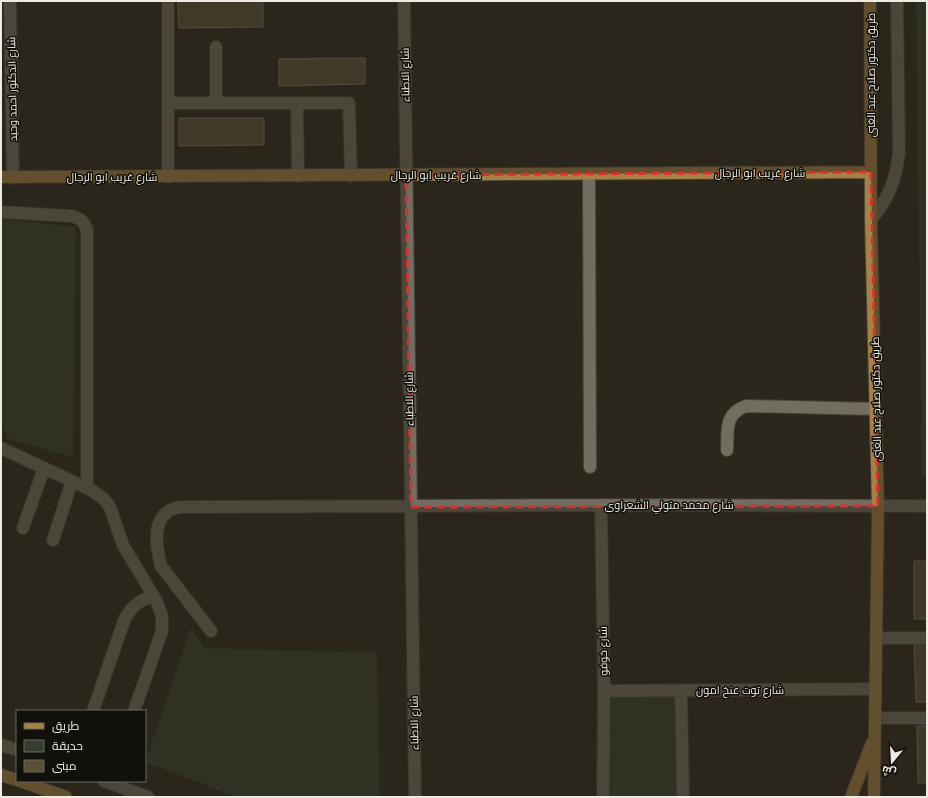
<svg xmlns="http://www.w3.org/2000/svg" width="928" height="798" font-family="'Roboto Serif',Cairo,serif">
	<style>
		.green { fill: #353e2e }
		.building { fill: #595036; stroke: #807b6e }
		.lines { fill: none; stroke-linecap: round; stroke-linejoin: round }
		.minor-casing { stroke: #48443b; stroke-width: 14 }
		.major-casing { stroke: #48443b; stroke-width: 14 }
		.minor { stroke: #726d60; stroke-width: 12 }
		.major { stroke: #a78043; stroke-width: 12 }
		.marked { fill: none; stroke: #d73231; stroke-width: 3; stroke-dasharray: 8 5; stroke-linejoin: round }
		.labels { text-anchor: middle; stroke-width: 3; stroke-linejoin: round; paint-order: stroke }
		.street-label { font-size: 11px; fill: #eeebe4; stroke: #11100b }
	</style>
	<rect width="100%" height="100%" fill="#2b271c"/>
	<path class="green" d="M916,1H927V476H922Z
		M1,219L76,227L73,457L8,439L1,419Z
		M191,628L204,648L377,653L380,797H237L145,762Z
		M679,692L681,797H605V693Z"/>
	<path class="building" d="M263,1V27L179,28L178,2Z
		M365,58V84L279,86V59Z
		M179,118H264V145L179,146Z
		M914,561H927V619H914Z
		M927,640V702H916L914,641Z
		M917,726H927V783H918Z"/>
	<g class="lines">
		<defs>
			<path id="minor" d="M10,1L13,178
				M168,1V177
				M404,1L415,797
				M216,47V103
				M168,103H349L351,176
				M297,103L298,176
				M589,174L590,467
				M1,212L71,216C80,218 84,221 87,230V488
				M871,220C889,198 896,180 899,152L897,1
				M1,448L91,490L104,499L110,507L123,545L157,602L162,616V631L134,711
				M727,450C728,430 724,414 746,406L876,409
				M601,505L604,691L603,797
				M23,528L44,468
				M53,540L72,481
				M211,631L161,566C157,550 152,525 166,513C169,510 174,509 178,507L601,505L927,506
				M877,638H927
				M681,690L683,797
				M604,691L876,689
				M93,711L125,618C132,606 140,600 153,596
				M876,718H927
				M1,745L17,750
				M104,781L148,797"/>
			<path id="major" d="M870,1L871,220L878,506L874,797
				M1,177L871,172
				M1,775L17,780
				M20,781L66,797
				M851,797L872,743"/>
		</defs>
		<use href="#minor" class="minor-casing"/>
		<use href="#major" class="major-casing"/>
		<use href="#minor" class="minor"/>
		<use href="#major" class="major"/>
	</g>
	<path d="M0 0H928V798H0ZM871,172L878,506L411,507L406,175Z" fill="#2b271c" fill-opacity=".55" fill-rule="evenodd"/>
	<path class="marked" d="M871,172L878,506L411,507L406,175Z"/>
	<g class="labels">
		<g class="street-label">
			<text transform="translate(405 75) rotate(-91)" y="4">شارع الاطباء</text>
			<text transform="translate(871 75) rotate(-90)" y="4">طريق دكتور صلاح عبد الغنى</text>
			<text transform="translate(12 89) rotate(-91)" y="4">شارع الدكتور احمد وحيد</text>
			<text x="760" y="177">شارع غريب ابو الرجال</text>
			<text x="436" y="179">شارع غريب ابو الرجال</text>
			<text x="112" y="181">شارع غريب ابو الرجال</text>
			<text transform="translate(409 399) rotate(-91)" y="4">شارع الاطباء</text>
			<text transform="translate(876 399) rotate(-91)" y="4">طريق دكتور صلاح عبد الغنى</text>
			<text x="669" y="509">شارع محمد متولي الشعراوى</text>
			<text transform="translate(603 651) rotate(-91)" y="4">شارع خوفو</text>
			<text x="740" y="694">شارع توت عنخ امون</text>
			<text transform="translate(414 723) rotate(-91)" y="4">شارع الاطباء</text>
		</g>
	</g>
	<rect width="928" height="798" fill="none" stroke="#eeebe4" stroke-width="4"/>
	<rect x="16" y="710" width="130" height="72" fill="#11100b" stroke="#696862"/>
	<rect x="24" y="723" width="20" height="6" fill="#a78043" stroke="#696862"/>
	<text x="52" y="730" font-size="12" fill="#eeebe4">طريق</text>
	<rect x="24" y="740" width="20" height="12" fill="#353e2e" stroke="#696862"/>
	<text x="52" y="750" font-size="12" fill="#eeebe4">حديقة</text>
	<rect x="24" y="760" width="20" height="12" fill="#595036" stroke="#696862"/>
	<text x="52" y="770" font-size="12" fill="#eeebe4">مبنى</text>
	<g transform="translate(892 762) rotate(198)" stroke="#11100b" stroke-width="3" paint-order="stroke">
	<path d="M0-3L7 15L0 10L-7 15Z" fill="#eeebe4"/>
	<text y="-6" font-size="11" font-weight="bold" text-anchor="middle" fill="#eeebe4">ش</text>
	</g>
</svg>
